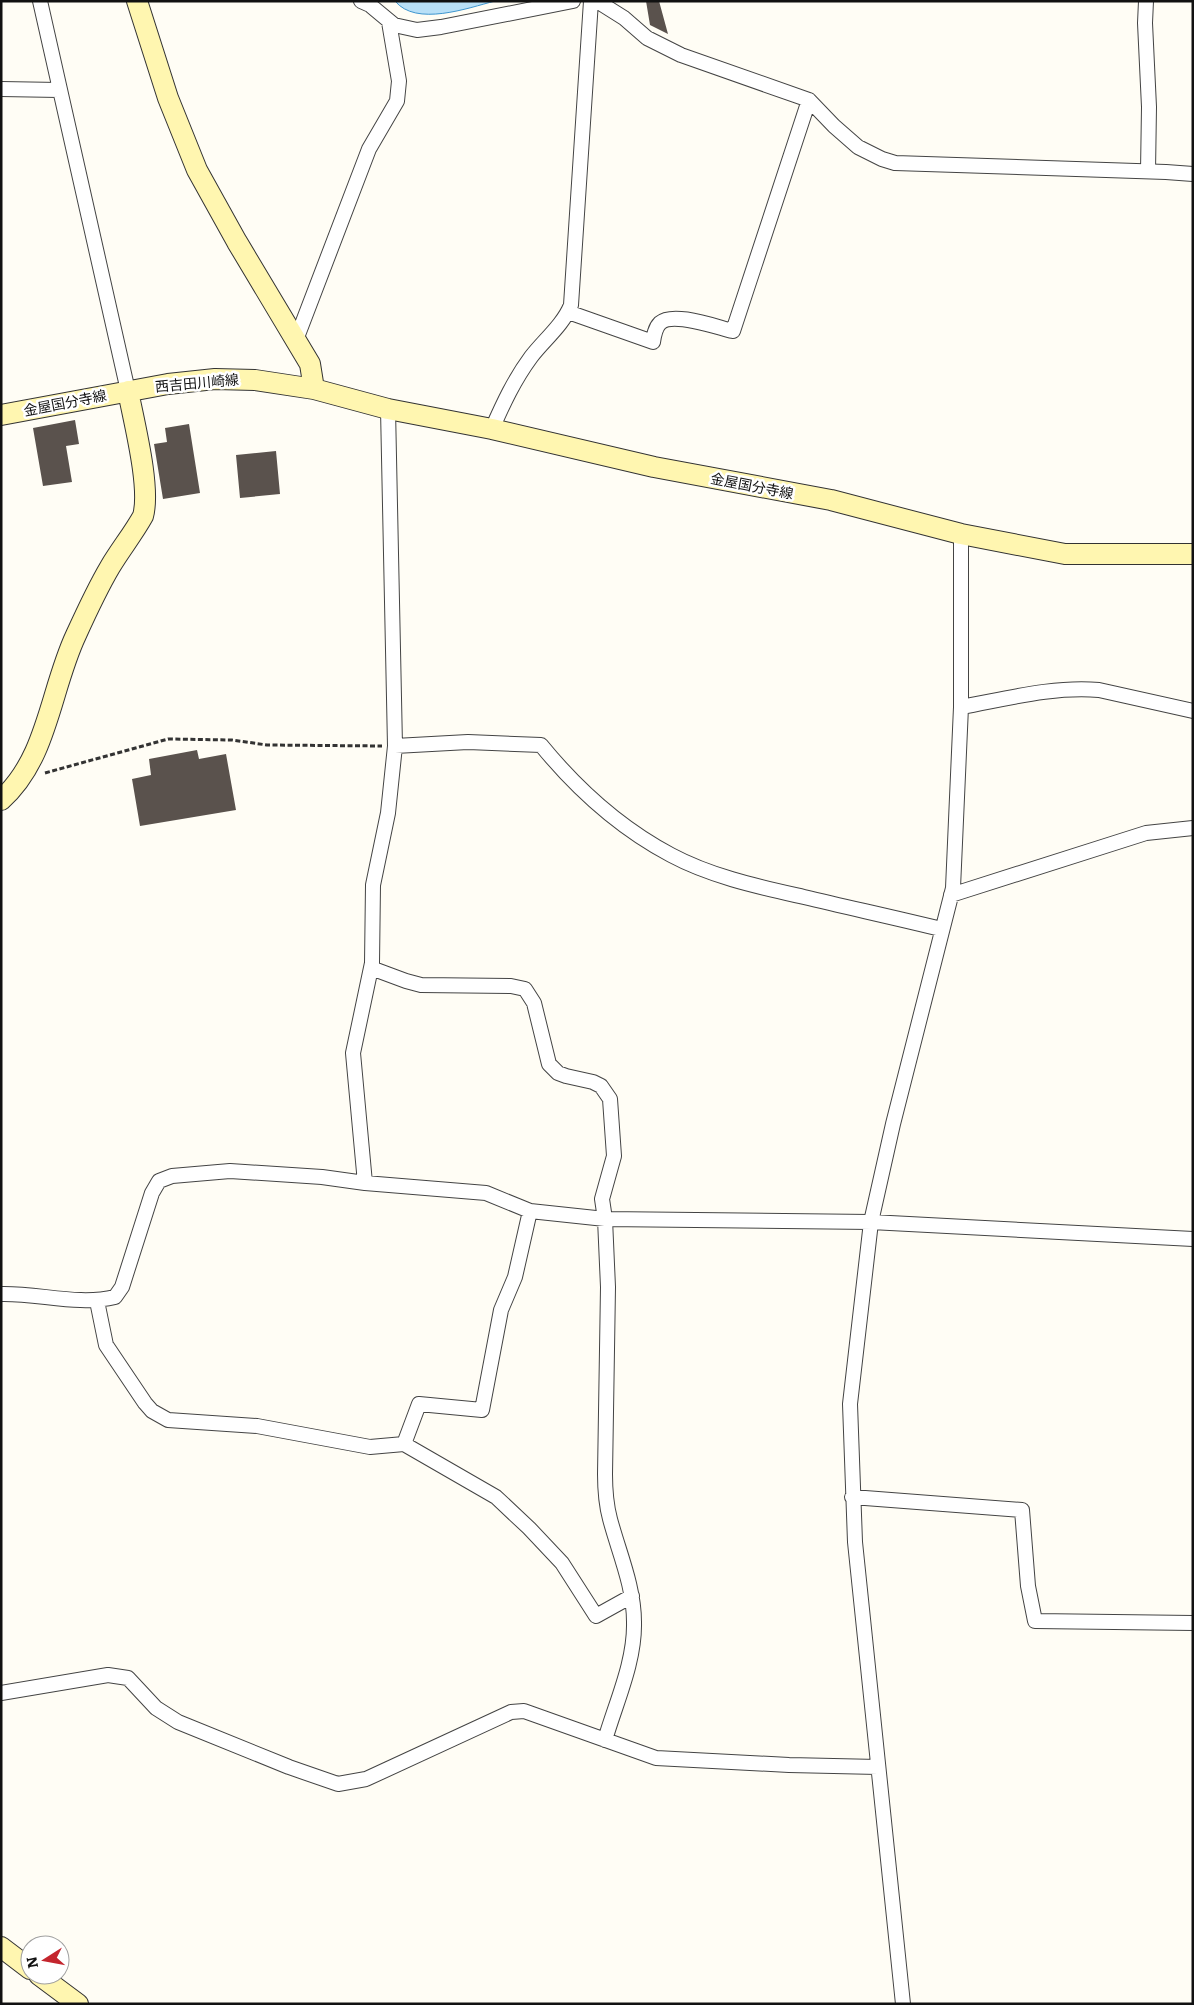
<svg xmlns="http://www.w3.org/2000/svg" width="1194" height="2005" font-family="Literata,'Noto Sans JP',serif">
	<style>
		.water { fill: #b9e0f7; stroke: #3f96cf }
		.building { fill: #5a524d }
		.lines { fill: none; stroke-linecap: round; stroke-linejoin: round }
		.street-casing { stroke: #444; stroke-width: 16 }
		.secondary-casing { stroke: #333; stroke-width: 22 }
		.path { stroke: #333; stroke-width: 3; stroke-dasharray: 5 2.5; stroke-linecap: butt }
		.street { stroke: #fff; stroke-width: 14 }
		.secondary { stroke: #fff6b0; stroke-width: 20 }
		.labels { text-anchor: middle; stroke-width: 5; stroke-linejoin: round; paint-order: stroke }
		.street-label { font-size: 14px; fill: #111; stroke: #fff }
	</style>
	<rect width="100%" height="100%" fill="#fffdf5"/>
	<path class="water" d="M395,1H495C468,8 416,27 395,1Z"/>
	<path class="building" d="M646,1H659L668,34L650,25Z
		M75,420L79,444L66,446L72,482L43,486L33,428Z
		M189,424L200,493L163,499L154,444L167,442L165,428Z
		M276,451L280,494L240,498L236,455Z
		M197,750L199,759L226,754L236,810L140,826L132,779L151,775L149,759Z"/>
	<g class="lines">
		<defs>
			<path id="street" d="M40,1L128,391
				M361,1L370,5L394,25L417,30L441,27L573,1
				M597,1L624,18L647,38L681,55L809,100L834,126L858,147L882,159L895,163L1166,172L1193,174
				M1146,1L1145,23L1149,107L1148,171
				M1,89L59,90
				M568,312L653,342C654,335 655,328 660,323C673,311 716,327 733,331L809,100
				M296,340L369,149L397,101L399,81L389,22
				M492,429C503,404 514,380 531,357C544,340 563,325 571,305L591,1
				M961,707C1006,699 1053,686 1099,690L1193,711
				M395,746L468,742L541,745C577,789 620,828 671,855C712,877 760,887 804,897C850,908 896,918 941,929
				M951,895L1146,833L1193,828
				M371,968L406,981L421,985L511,986L525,989L534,1003L549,1064L558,1073L566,1076L593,1082L601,1086L610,1099L614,1156L602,1199L605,1219L608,1287L605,1474C605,1489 606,1504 610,1519C619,1553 634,1586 634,1622C635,1662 616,1702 605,1740
				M365,1183L353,1053L372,963L373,885L388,813L395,746L388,409
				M1,1294C39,1293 78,1306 115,1297L122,1287L152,1193L159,1181L172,1176L230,1171L322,1177L365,1183L486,1193L530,1211L605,1219L871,1222L1193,1239
				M97,1301L106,1345L145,1403L152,1411L168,1420L257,1426L370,1447L404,1444L496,1497L529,1528L562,1563L596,1616L632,1596
				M404,1444L419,1404L482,1410L501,1310L515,1277L530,1211
				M852,1497L1022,1510L1028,1586L1035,1621L1193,1623
				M1,1693L108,1675L128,1678L156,1708L178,1722L289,1767L338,1784L366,1779L511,1712L524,1711L656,1758L789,1765L878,1767
				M903,2004L855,1542L850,1404L871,1222L893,1124L953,888L961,707V534"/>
			<path id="secondary" d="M137,1L168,98L197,170L237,242L310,364L314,389
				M1,415L168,384L215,379L255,380L314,389L388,409L492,429L654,467L831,500L961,534L1065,554H1193
				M1,800C48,758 50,690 76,635C86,613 97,589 110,567C120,550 133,534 143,516C151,488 134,422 128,391
				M1,1947L30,1969
				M39,1975L78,2004"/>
		</defs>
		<use href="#street" class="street-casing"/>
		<use href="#secondary" class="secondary-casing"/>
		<path class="path" d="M45,773L168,739L232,740L267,745L382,746"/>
		<use href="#street" class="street"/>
		<use href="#secondary" class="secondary"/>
	</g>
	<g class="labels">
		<g class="street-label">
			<text transform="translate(197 383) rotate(-5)" y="5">西吉田川崎線</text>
			<text transform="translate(65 403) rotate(-11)" y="5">金屋国分寺線</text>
			<text transform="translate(752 486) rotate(11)" y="5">金屋国分寺線</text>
		</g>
	</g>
	<rect width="1194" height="2005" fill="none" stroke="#111111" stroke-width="5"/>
	<g transform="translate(45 1960) rotate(259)"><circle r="24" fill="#ffffff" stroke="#a0a0a0"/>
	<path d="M0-4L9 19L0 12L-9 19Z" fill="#c4262e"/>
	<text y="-8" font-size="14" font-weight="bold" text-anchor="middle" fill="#111111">N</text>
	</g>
</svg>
